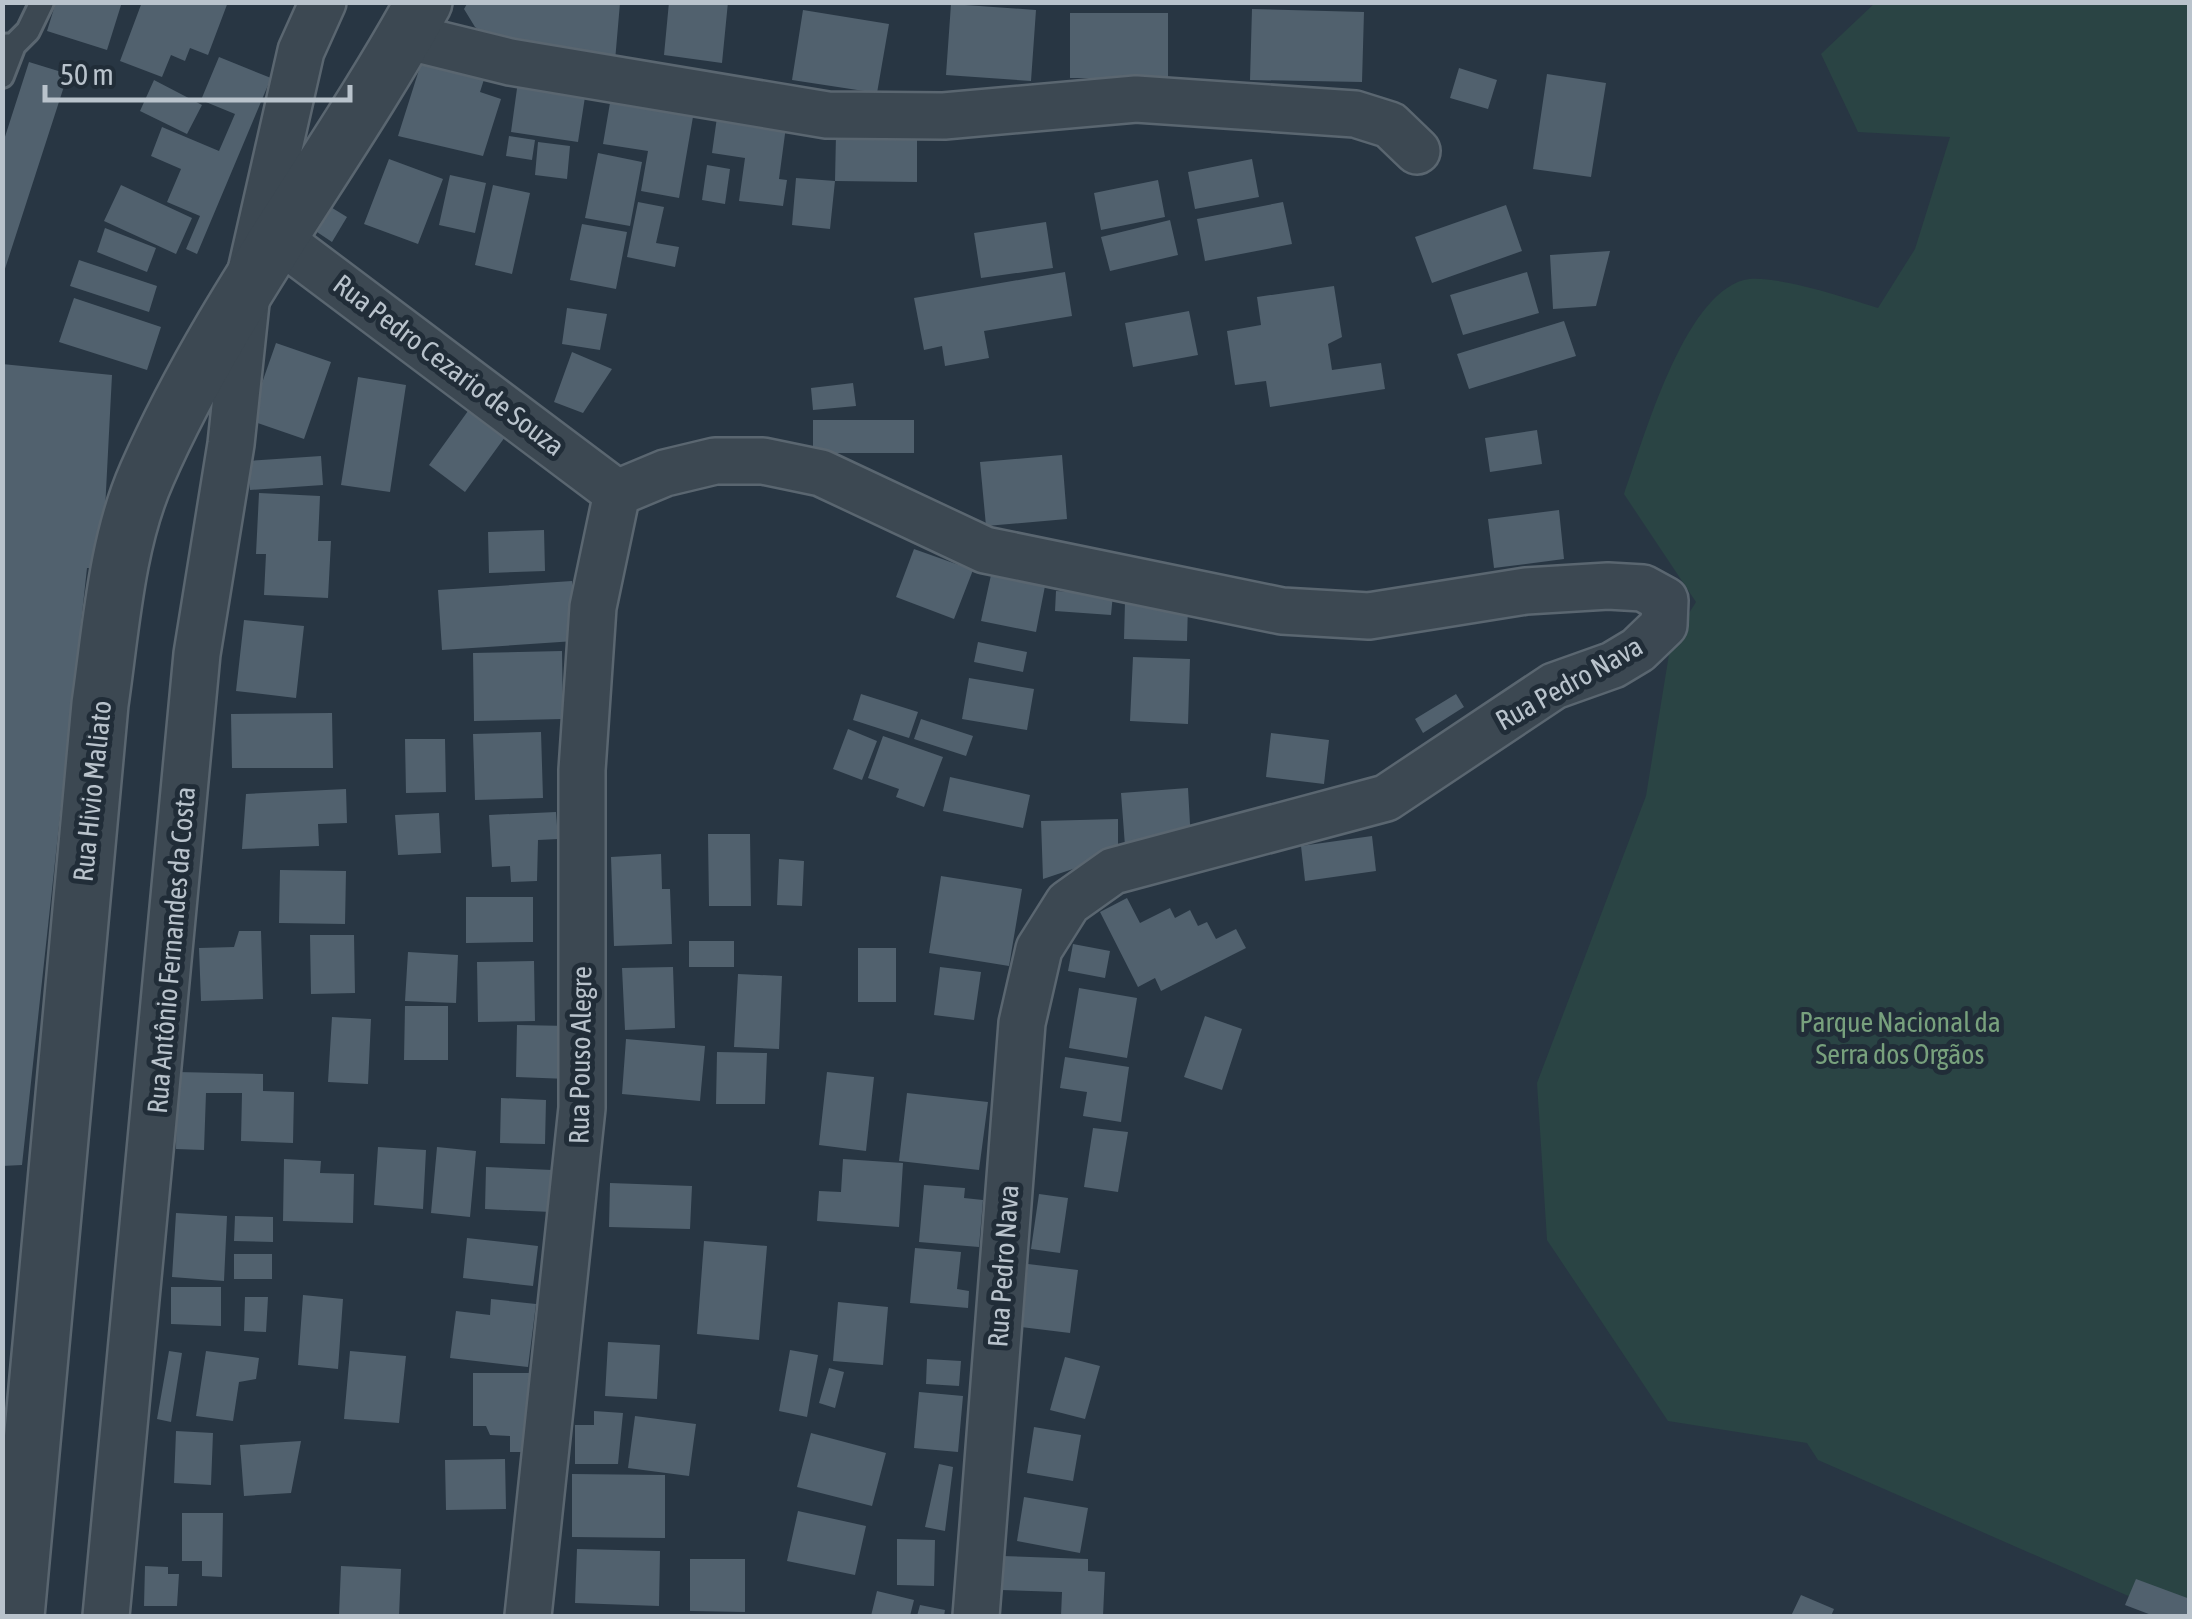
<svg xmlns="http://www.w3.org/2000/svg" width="2192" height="1619" font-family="'Asap Condensed',sans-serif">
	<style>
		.green { fill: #2a4444 }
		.building { fill: #51616e }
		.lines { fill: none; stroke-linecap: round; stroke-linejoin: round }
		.service-casing { stroke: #5a6670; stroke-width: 28 }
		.minor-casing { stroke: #5a6670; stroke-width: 50 }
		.tertiary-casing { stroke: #5a6670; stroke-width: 60 }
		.service { stroke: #3c4852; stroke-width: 22 }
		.minor { stroke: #3c4852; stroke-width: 45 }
		.tertiary { stroke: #3c4852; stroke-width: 55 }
		.labels { text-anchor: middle; stroke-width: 10; stroke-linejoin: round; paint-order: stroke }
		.street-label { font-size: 28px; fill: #b9c3cc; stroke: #212d38 }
		.park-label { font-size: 28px; fill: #78a17d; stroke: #212d38 }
	</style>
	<rect width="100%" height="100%" fill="#283643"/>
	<path class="green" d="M1875,3H2189V1616H2174L1818,1460L1807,1443L1668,1421L1547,1240L1537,1083L1646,796L1671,642L1696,602L1624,494C1644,439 1683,296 1744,280C1772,273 1850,299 1878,308L1915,249L1950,137L1858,132L1821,54Z"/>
	<path class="building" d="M56,2H122L107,50L47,31Z
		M142,2H228L208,55L190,48L185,61L171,55L162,77L120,61Z
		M468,2L620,3L615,61L498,43L475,27L464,9Z
		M669,2H728L722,63L664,55Z
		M951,4L1036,10L1031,81L946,75Z
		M1252,9L1364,12L1362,82L1250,80Z
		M803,10L889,24L877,93L792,80Z
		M1070,13H1168V78H1070Z
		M424,54L486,73L480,92L501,99L483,156L398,136Z
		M219,57L271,78L197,254L186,249L200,216L167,202L181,169L151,156L162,127L219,151L235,114L201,100Z
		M29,62L68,74L3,275V143Z
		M1459,68L1497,80L1488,109L1450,98Z
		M519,74L587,84L578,142L511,132Z
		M1547,74L1606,83L1591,177L1533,169Z
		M154,80L202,105L187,134L140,111Z
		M611,97L694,111L679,198L641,191L648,151L603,144Z
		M718,110L787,119L779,179L787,180L783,206L739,201L745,158L712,153Z
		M836,134H917V182L835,181Z
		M509,136L535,140L532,160L506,156Z
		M538,142L570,146L567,179L535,175Z
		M598,153L642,162L630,226L585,218Z
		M389,159L443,179L418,244L364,224Z
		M1252,159L1259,197L1195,209L1188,172Z
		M707,165L730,169L725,204L702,200Z
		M450,175L486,183L475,233L439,225Z
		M796,178L835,181L830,229L792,225Z
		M1158,180L1165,217L1101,230L1094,193Z
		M121,185L192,218L176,254L104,221Z
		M493,185L530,193L512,274L475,265Z
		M638,202L664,207L656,243L679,247L675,267L627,257Z
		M1283,202L1292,244L1205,261L1197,219Z
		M1506,205L1522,251L1432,283L1415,237Z
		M329,206L347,217L332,242L314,230Z
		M1170,220L1178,255L1110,271L1101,237Z
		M1046,222L1053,268L981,278L974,233Z
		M582,224L627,232L616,289L570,280Z
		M105,228L156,248L147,272L97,252Z
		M1610,251L1596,306L1553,309L1550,255Z
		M79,260L157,286L149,312L70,286Z
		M1065,272L1072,316L984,331L989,358L945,366L942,346L924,350L914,298Z
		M1527,272L1539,313L1463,335L1450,295Z
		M1334,286L1342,337L1328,344L1332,370L1381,363L1385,389L1270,407L1266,381L1235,385L1227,331L1261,325L1257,297Z
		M74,298L161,327L147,370L59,342Z
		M567,308L607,314L600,350L562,344Z
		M1189,311L1198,355L1133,367L1125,323Z
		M1564,321L1576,356L1469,389L1457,354Z
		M276,343L331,362L304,439L249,420Z
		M572,352L612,369L583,413L554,402Z
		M2,364L112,375L102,568H87L22,1165L2,1166Z
		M358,377L406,385L390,492L341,485Z
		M853,383L856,406L813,410L811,388Z
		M468,411L505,437L465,492L429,465Z
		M813,420H914V453H813Z
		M1537,430L1542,464L1490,472L1485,438Z
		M1062,455L1067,519L986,526L980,462Z
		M321,456L323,485L250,490L248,461Z
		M259,493L320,496L318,541H331L328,598L264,595L266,554H256Z
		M1559,510L1564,559L1494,568L1488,519Z
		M544,530L545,571L489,573L488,532Z
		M914,549L973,570L954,619L896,597Z
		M991,575L1045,586L1036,632L981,621Z
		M572,581L575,641L442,650L438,590Z
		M1056,591L1113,594L1111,615L1055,611Z
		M1125,602L1188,605L1187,641L1124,639Z
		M244,620L304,626L296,698L236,691Z
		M978,642L1027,652L1023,672L974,662Z
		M562,651L563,719L474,721L473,653Z
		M1133,657L1190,659L1188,724L1130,721Z
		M969,678L1034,689L1027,730L962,719Z
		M861,694L918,712L909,738L853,720Z
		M1456,694L1464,707L1423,733L1415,719Z
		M332,713L333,768H232L231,714Z
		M921,719L973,736L966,756L914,739Z
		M848,729L877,741L862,780L833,769Z
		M541,732L543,798L475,800L473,734Z
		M1271,733L1329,740L1324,784L1266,777Z
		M883,736L943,757L924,807L896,797L899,789L868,778Z
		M405,739H445L446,792L406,793Z
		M950,777L1030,795L1023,828L943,811Z
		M1188,788L1191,842L1125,846L1121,793Z
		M346,789L347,823L318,824L319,846L242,849L246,794Z
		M556,812L558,839L538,840L537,881L511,882L510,866L492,867L489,815Z
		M439,813L441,853L398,855L395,815Z
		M1118,819V854L1043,879L1041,821Z
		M708,834H750L751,906H709Z
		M1372,836L1376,871L1305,881L1301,846Z
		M661,854L662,889H670L672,944L614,946L611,857Z
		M779,859L804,861L802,906L777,905Z
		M280,870L346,871L345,924L279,923Z
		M941,876L1022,889L1009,966L929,953Z
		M466,897H533V942L466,943Z
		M1127,898L1140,923L1170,908L1175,918L1190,910L1198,926L1207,922L1216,939L1236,929L1246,948L1161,991L1155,978L1138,987L1100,912Z
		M239,931H261L263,999L201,1001L199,948L234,947Z
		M310,935H354L355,993L311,994Z
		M689,941H734V967H689Z
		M1073,944L1110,951L1105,978L1068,971Z
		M858,948H896V1002H858Z
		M408,952L458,955L456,1003L405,1001Z
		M534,961L535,1021L478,1022L477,962Z
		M673,967L675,1028L625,1030L622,968Z
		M940,967L981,972L974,1020L934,1015Z
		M738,974L782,976L779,1049L734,1047Z
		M1079,988L1137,998L1127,1058L1069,1048Z
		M405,1006H448V1060H404Z
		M1205,1016L1242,1029L1222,1090L1184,1077Z
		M332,1017L371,1019L368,1084L328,1082Z
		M517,1025L570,1026L568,1079L516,1077Z
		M626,1039L705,1046L700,1101L622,1094Z
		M717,1052L767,1053L765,1104H716Z
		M1065,1057L1129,1067L1121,1122L1083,1116L1087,1092L1060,1088Z
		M177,1072L263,1074V1091L294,1092L293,1143L241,1141L242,1093H206L204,1150L176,1149Z
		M827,1072L874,1077L866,1151L819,1145Z
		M907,1093L988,1102L979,1170L899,1161Z
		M501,1098L546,1100L545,1144L500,1143Z
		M1093,1128L1128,1132L1118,1192L1084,1187Z
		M378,1147L426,1150L423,1209L374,1205Z
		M437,1147L476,1151L470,1217L431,1213Z
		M284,1159L321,1161L320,1173L354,1174L353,1223L283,1221Z
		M843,1159L903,1163L899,1227L817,1221L819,1191L841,1192Z
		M486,1167L552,1170L551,1212L485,1209Z
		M610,1183L692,1186L690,1229L609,1227Z
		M924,1185L965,1188L964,1198L983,1200L979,1247L919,1242Z
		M1039,1194L1068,1198L1060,1253L1031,1249Z
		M176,1213L227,1216L224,1281L172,1277Z
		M235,1216L273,1217V1242L234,1241Z
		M467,1238L538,1246L533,1286L463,1278Z
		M704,1241L767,1246L759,1340L697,1334Z
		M915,1248L961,1252L957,1289L969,1291L968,1308L910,1303Z
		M234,1254H272V1279H234Z
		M1028,1264L1078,1270L1070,1333L1021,1327Z
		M171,1287H221V1326L171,1324Z
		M303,1295L343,1299L338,1369L298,1365Z
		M245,1297H268L266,1332L244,1331Z
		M491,1299L536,1304L528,1367L450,1358L456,1311L490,1315Z
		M838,1302L888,1307L883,1365L833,1361Z
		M608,1342L660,1345L657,1399L605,1396Z
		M790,1350L818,1355L807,1417L779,1411Z
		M169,1351L182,1353L171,1422L157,1419Z
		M206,1351L259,1358L256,1379L239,1382L233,1421L196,1416Z
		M350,1351L406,1356L399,1423L344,1419Z
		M1065,1357L1100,1366L1085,1419L1050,1410Z
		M927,1359L961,1361L959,1386L926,1384Z
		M829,1368L844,1372L835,1408L819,1403Z
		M473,1373H539L538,1452H510V1436L490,1435L486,1426H473Z
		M919,1392L963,1396L958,1452L914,1448Z
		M594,1411L623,1413L618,1464H575V1425H594Z
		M635,1416L696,1424L689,1476L628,1468Z
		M1034,1427L1081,1435L1073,1481L1027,1473Z
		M176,1431L213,1433L211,1485L174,1483Z
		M811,1433L886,1453L872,1506L797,1487Z
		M301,1441L291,1493L244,1496L240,1445Z
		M505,1459L506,1509L446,1510L445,1460Z
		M939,1464L953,1467L945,1531L925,1527Z
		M572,1474L665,1475V1538L572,1537Z
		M1024,1497L1088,1508L1080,1553L1017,1541Z
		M798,1511L866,1526L855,1575L787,1561Z
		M182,1513H223L222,1577L202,1576V1561H182Z
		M897,1539L935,1540L934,1586L897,1585Z
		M577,1549L660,1551L659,1606L575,1603Z
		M1002,1556L1088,1559V1571L1105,1572L1103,1616H1061L1062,1592L1001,1590Z
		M690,1559H745V1612L690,1611Z
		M145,1566L168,1567V1574H179L177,1606H144Z
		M341,1566L401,1569L399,1616H339Z
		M2136,1579L2190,1599V1616H2154L2125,1605Z
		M877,1591L914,1600L910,1616H871Z
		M1801,1595L1834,1609L1831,1616H1791Z
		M920,1605L945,1610L944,1616H917Z"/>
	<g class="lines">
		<defs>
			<path id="service" d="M2,46L14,45L28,31L42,2
				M2,76L14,45"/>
			<path id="minor" d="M405,36L510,62L827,115L944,116L1136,99L1355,114L1390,125L1417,151
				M279,239L617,493
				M617,493L665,473L715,461H763L821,473L985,550L1282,611L1369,616L1526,591L1608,586L1643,588L1665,600L1664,625L1638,650L1613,665L1554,686L1386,798L1113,871L1068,903L1039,949L1022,1023L976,1616
				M106,1616L197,654L231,444L248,284L301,51L323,2
				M528,1616L582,1108V770L593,607L617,493"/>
			<path id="tertiary" d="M16,1616L100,704C111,629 116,544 147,474C220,307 336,162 424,2"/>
		</defs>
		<use href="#service" class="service-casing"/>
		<use href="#minor" class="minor-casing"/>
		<use href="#tertiary" class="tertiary-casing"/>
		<use href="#service" class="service"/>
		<use href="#minor" class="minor"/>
		<use href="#tertiary" class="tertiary"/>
	</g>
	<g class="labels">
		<g class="street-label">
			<text transform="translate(449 365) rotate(37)" y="10">Rua Pedro Cezario de Souza</text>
			<text transform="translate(1569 683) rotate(-29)" y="10">Rua Pedro Nava</text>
			<text transform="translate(92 791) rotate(-84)" y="10">Rua Hivio Maliato</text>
			<text transform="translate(171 950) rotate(-85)" y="10">Rua Antônio Fernandes da Costa</text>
			<text transform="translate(580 1055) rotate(-89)" y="10">Rua Pouso Alegre</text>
			<text transform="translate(1003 1266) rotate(-86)" y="10">Rua Pedro Nava</text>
		</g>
		<g class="park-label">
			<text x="1900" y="1032">Parque Nacional da<tspan x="1900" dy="32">Serra dos Orgãos</tspan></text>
		</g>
	</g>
	<rect width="2192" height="1619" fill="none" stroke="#b9c3cc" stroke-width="10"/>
	<path d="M45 85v15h305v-15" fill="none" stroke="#b9c3cc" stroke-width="5"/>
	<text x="60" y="85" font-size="30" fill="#b9c3cc" stroke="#212d38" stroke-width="8" paint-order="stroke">50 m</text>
</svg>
